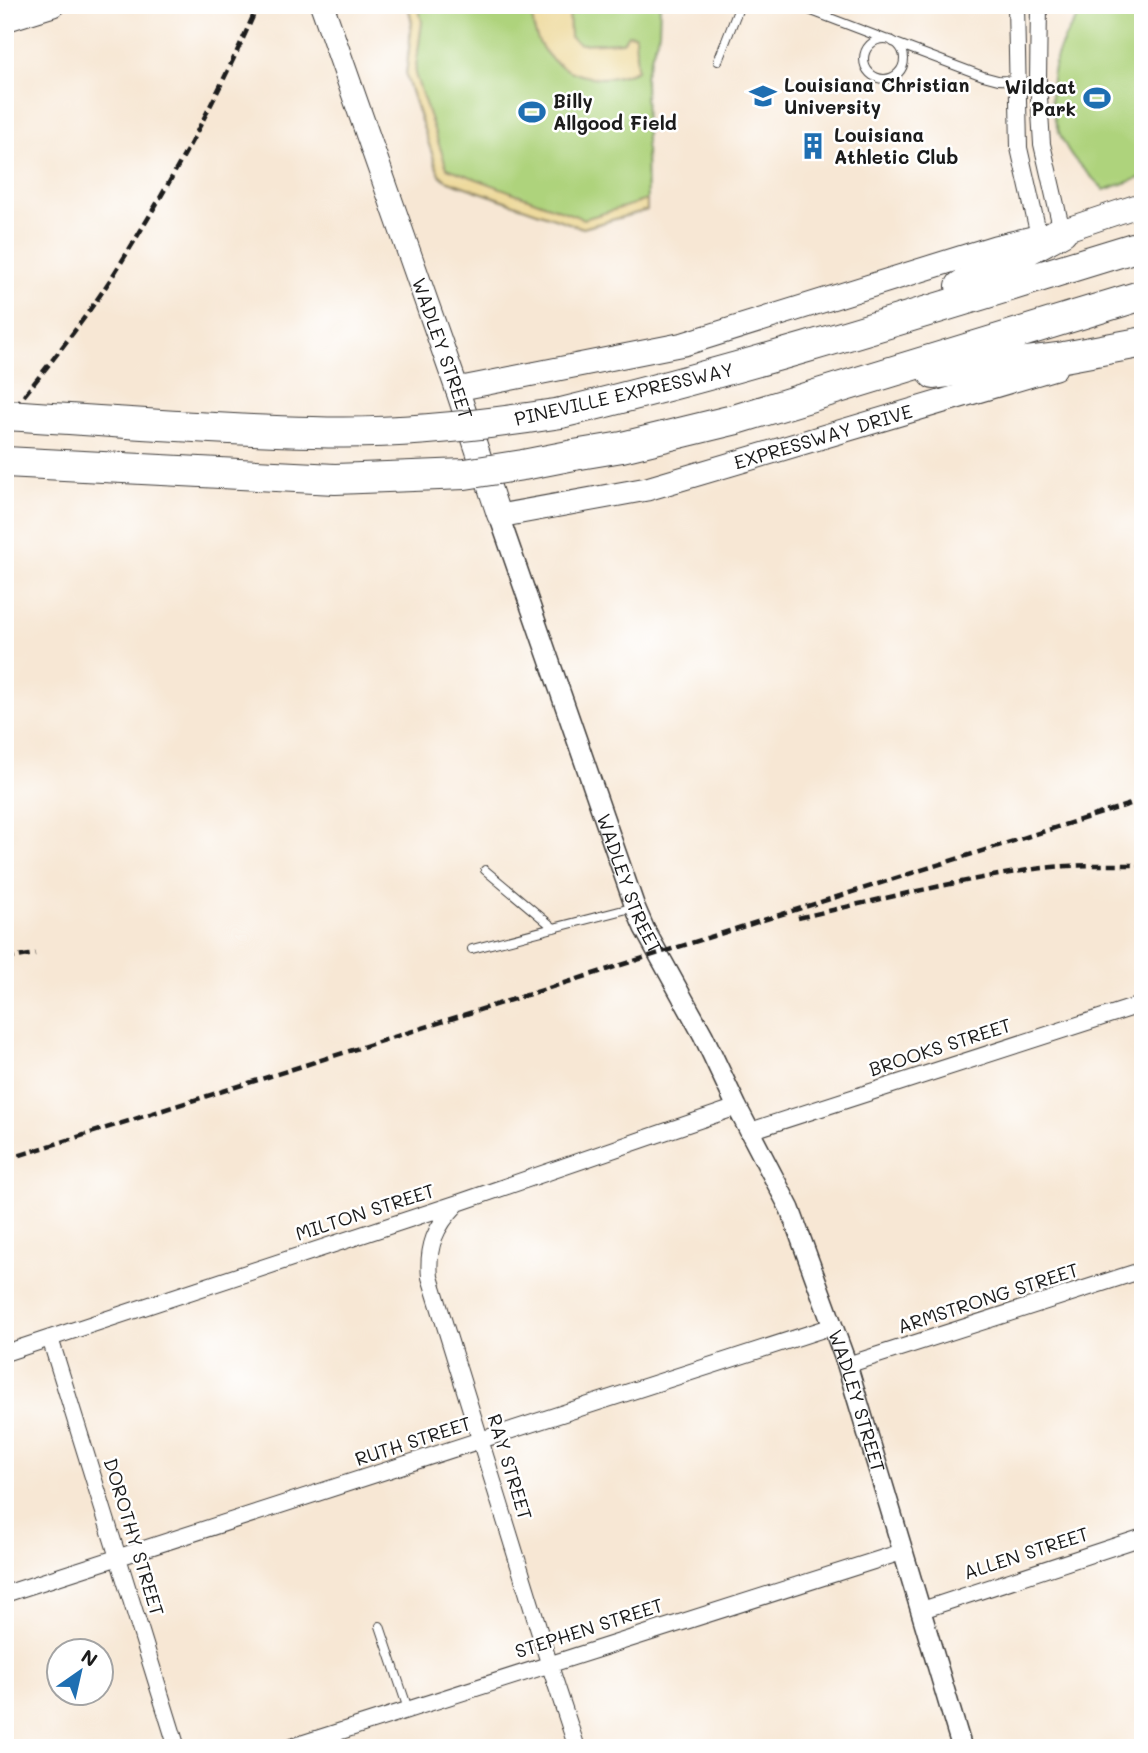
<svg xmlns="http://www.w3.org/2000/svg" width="1148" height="1753" font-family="Mali,sans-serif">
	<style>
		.green { fill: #aed37c; stroke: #65784c; stroke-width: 2 }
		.sand { fill: #eeda9e; stroke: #857b5d; stroke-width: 2 }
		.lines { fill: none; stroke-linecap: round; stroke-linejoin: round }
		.service-casing { stroke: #3d3a38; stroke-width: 10 }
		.minor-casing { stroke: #3d3a38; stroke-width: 18 }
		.tertiary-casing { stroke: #3d3a38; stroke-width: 22 }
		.secondary-casing { stroke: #3d3a38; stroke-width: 25 }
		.motorway-casing { stroke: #3d3a38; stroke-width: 32 }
		.service { stroke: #fff; stroke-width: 8 }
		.minor { stroke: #fff; stroke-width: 16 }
		.tertiary { stroke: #fff; stroke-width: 19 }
		.secondary { stroke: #fff; stroke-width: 23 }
		.motorway { stroke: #fff; stroke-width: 30 }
		.rail { stroke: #1c1c1c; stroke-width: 4.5; stroke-dasharray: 10 5; stroke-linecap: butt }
		.motorway-bridge-casing { stroke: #3d3a38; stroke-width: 32; stroke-linecap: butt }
		.motorway-bridge { stroke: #fff; stroke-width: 30 }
		.labels { text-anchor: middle; stroke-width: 5; stroke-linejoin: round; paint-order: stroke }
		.poi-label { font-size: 19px; font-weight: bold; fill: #1c1c1c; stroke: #fff; text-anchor: start }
		.street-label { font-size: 19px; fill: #1c1c1c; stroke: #fff }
	</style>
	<rect width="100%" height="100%" fill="#fff"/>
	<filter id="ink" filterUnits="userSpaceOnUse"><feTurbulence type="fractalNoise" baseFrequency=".0143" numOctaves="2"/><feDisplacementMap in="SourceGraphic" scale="14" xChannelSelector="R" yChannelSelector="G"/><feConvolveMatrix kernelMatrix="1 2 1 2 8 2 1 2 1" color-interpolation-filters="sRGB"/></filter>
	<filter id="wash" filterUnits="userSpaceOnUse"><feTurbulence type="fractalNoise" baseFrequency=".00686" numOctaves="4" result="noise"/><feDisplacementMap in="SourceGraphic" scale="28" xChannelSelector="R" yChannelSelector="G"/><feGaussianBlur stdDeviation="1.57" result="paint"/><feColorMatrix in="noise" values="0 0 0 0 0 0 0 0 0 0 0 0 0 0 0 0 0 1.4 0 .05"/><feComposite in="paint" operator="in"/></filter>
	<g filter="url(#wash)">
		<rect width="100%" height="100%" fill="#f7e7d4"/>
		<path class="green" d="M408,5H660L659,32L645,76L647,210L583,228L446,180L439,174L406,76L412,22Z
			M1088,5H1143V177L1104,190C1092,176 1077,166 1068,150C1038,100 1050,47 1088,5Z"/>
		<path class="sand" d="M408,5H418L422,22L415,74L447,168L584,219L647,200V210L583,228L446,180L439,174L406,76L412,22Z
			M533,5H569L570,37L580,44L623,42L628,34L635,35L637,70C589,93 526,64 533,5Z"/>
	</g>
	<g filter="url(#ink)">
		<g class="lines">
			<defs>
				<path id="service" d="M796,5L885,39
					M864 59a20 20 0 1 1 40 0a20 20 0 1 1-40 0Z
					M893,42L983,76L998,80L1016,81
					M718,61L740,5
					M485,870L554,928
					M472,949L635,907
					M380,1626L408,1709"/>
				<path id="minor" d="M1016,5L1019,148L1039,236
					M1039,5L1038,81L1042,144L1062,231
					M750,1131L1143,1004
					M456,1205C435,1227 427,1247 430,1277L549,1663L577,1748
					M50,1338L177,1748
					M5,1353L458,1203L737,1107
					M847,1365L1143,1270
					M5,1594L833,1326
					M922,1610L1143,1537
					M288,1748L905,1551"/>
				<g id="tertiary">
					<path id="s1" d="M499,516L635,907L644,928L703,1035L737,1107L790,1209L847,1365L962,1748"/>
				</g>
				<g id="secondary">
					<path id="s2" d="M322,5L457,389L499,516L647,489L1055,368"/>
					<path d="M5,20L53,5"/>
					<path d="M457,389L684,344L995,247L1062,231L1143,204"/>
				</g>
				<path id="motorway" d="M961,286L1062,231
					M934,374L1064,357L1139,343
					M561,413C757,366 950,304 1143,245
					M574,455L622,447L737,419L1143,295"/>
			</defs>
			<use href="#service" class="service-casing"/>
			<use href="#minor" class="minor-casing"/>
			<use href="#tertiary" class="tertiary-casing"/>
			<use href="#secondary" class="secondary-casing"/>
			<use href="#motorway" class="motorway-casing"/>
			<use href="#service" class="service"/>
			<use href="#minor" class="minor"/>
			<use href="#tertiary" class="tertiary"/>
			<use href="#secondary" class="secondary"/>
			<use href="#motorway" class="motorway"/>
			<path class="rail" d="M5,419C44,371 84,322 117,269C170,185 218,97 258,5
				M798,918C877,900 955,881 1035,869C1071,864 1107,865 1143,865
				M5,959L35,954
				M5,1160L1143,800"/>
			<defs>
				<path id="motorway-bridge" d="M5,415C108,421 210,430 313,432C396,435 479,426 561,413
					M5,462L335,479L465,474L523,465L574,455"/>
			</defs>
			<use href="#motorway-bridge" class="motorway-bridge-casing"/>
			<use href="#motorway-bridge" class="motorway-bridge"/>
		</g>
	</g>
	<defs>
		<symbol id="university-bare" viewBox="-9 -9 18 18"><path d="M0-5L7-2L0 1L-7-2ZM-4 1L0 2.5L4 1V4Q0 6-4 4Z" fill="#1f6fb2" stroke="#fff" stroke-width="2.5" paint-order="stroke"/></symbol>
		<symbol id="stadium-bare" viewBox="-9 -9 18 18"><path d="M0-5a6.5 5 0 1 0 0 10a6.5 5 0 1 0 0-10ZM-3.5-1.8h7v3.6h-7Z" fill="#1f6fb2" stroke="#fff" stroke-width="2.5" paint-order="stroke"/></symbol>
		<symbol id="building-bare" viewBox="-9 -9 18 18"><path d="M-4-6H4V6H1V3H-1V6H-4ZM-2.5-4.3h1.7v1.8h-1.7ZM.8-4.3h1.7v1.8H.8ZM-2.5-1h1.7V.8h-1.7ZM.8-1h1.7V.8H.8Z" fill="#1f6fb2" stroke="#fff" stroke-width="2.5" paint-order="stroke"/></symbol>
	</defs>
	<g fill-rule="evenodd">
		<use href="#university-bare" x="744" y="77" width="38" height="38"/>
		<use href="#stadium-bare" x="1078" y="79" width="38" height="38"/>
		<use href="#stadium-bare" x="513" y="93" width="38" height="38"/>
		<use href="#building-bare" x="794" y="127" width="38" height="38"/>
	</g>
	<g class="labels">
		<g class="poi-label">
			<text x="784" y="92">Louisiana Christian<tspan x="784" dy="22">University</tspan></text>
			<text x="1076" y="94" text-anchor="end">Wildcat<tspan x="1076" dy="22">Park</tspan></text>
			<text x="553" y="108">Billy<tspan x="553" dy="22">Allgood Field</tspan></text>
			<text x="834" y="142">Louisiana<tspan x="834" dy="22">Athletic Club</tspan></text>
		</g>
		<g class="street-label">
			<text dy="7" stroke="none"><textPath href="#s2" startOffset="364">WADLEY STREET</textPath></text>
			<text transform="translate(624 394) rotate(-13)" y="7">PINEVILLE EXPRESSWAY</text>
			<text dy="7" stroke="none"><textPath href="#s2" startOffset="875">EXPRESSWAY DRIVE</textPath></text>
			<text dy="7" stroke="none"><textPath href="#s1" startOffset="390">WADLEY STREET</textPath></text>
			<text transform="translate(940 1047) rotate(-18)" y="7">BROOKS STREET</text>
			<text transform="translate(365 1212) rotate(-18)" y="7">MILTON STREET</text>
			<text transform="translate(988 1298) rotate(-18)" y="7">ARMSTRONG STREET</text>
			<text dy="7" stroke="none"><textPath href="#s1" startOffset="957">WADLEY STREET</textPath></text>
			<text transform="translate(413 1441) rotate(-18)" y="7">RUTH STREET</text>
			<text transform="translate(510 1467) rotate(73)" y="7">RAY STREET</text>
			<text transform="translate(134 1537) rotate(73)" y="7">DOROTHY STREET</text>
			<text transform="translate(1026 1553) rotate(-18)" y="7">ALLEN STREET</text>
			<text transform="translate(589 1628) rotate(-18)" y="7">STEPHEN STREET</text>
		</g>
	</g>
	<rect width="1148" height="1753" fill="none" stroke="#fff" stroke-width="28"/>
	<g transform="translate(80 1672) rotate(34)"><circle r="33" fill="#ffffff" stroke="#a4a4a4" stroke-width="2"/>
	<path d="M0-5L12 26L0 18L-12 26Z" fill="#1f6fb2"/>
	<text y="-10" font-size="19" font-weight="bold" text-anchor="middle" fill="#1c1c1c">N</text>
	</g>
</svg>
